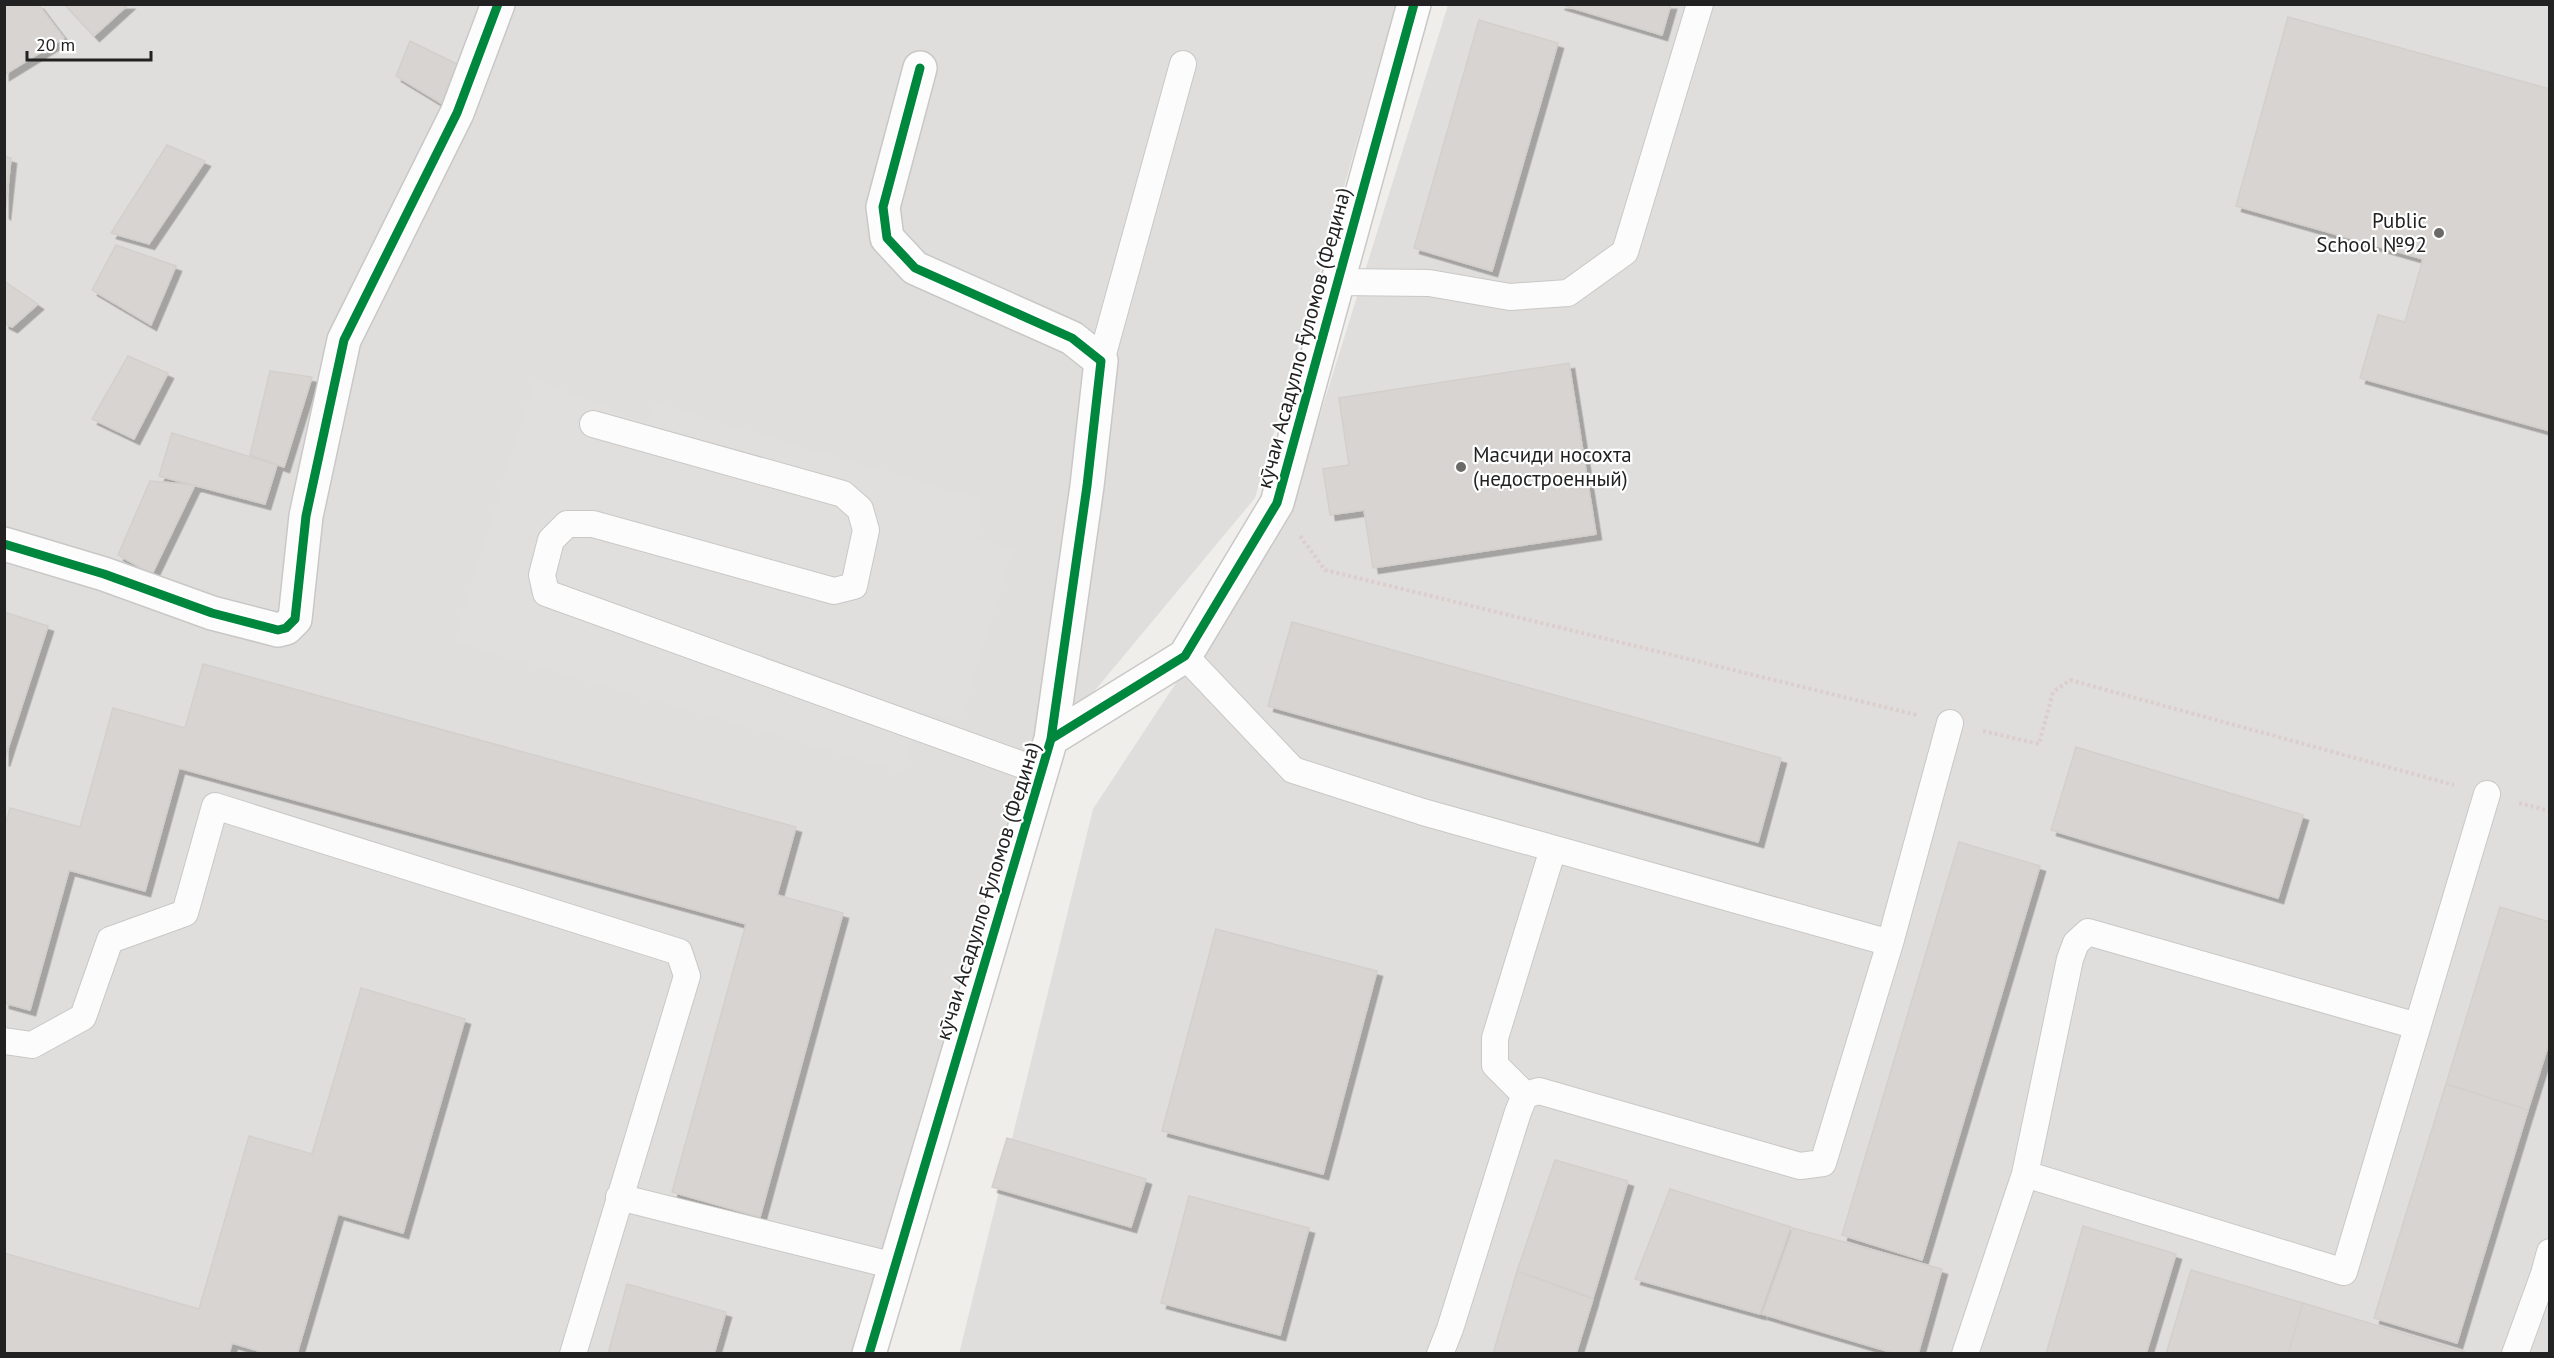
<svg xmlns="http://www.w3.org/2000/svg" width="2554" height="1358" font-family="'PT Sans',sans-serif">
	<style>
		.residential { fill: #dfdedc }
		.parking { fill: #e0dfde }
		.building { fill: #d7d4d2; stroke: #d3d0cc; stroke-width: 1.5; filter: url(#shadow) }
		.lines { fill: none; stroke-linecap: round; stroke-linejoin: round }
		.lane-casing { stroke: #c9c8c7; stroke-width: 28 }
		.street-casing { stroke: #c9c8c7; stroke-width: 36 }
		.path { stroke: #dccecd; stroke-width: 4; stroke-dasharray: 3 3; stroke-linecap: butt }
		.lane { stroke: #fdfcfc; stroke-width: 26 }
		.street { stroke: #fdfcfc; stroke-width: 33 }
		.cycleway-casing { stroke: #fff; stroke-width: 13 }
		.cycleway { stroke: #00873e; stroke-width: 9 }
		.poi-dot { fill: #6a6968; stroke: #fff; stroke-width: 2 }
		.labels { text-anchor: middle; stroke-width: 4.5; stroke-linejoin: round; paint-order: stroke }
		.poi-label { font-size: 21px; fill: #222; stroke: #fff; text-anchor: end }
		.street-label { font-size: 21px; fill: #222; stroke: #fff }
	</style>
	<defs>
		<filter id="shadow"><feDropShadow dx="5.5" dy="5.5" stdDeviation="0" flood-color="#0004"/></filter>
	</defs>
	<rect width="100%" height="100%" fill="#f0eeeb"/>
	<path class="residential" d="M5,5H1396L1255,498L1057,736L878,1353L5,1354Z
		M1448,5H2549V1353L959,1354L1093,809L1291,508Z"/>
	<path class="parking" d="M535,379L646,423L654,403L980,499L977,539L1013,549L960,721L923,712L902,772L454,642Z"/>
	<path class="building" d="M4,4H38L64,38L4,75Z
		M64,4H129L94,36Z
		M1559,4H1671L1662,35Z
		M2288,17L2550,89V431L2360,378L2378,315L2405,322L2423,259L2236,206Z
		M1479,20L1558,43L1492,271L1414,248Z
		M410,41L461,66L449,108L396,76Z
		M167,145L205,161L149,244L111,233Z
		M4,156L11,158L5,214L4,213Z
		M116,245L176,266L151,325L92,290Z
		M4,281L38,304L12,327L4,323Z
		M128,356L168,373L134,439L92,419Z
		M1569,363L1596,534L1373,568L1364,510L1330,515L1323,469L1349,465L1339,398Z
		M270,371L312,377L284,467L250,455Z
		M172,433L277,465L265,504L159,476Z
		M150,481L195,485L152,574L118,555Z
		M4,612L48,626L4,761Z
		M1292,622L1781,758L1758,842L1268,706Z
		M203,664L796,827L777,895L843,913L760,1217L672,1192L746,924L179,768L145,891L69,870L30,1010L4,1003V829L10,808L80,827L113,708L185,728Z
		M2076,747L2303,815L2278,898L2051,830Z
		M1959,842L2040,866L1922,1260L1842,1235Z
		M2500,907L2550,922V1040L2528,1110L2446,1084Z
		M1216,929L1377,971L1323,1174L1162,1131Z
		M361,988L465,1019L403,1233L338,1214L297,1354H268L232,1343L229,1354H4V1253L199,1309L249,1136L312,1154Z
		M2446,1084L2528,1110L2457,1343L2374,1318Z
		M1007,1138L1146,1179L1131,1227L992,1187Z
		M1555,1160L1628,1181L1593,1298L1517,1271Z
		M1670,1189L1791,1227L1760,1314L1635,1279Z
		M1189,1196L1309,1228L1280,1335L1161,1303Z
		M2083,1226L2176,1254L2146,1354H2046Z
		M1793,1228L1942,1269L1918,1354H1897L1762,1314Z
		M2191,1270L2303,1303L2288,1354H2166Z
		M1517,1271L1593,1299L1576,1354H1493Z
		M627,1284L726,1312L714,1354H608Z
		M2303,1303L2471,1354H2288Z"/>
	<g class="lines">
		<defs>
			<path id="lane" d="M1338,282L1429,283L1510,297L1568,293L1625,252L1700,4
				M1101,361L1183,64
				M593,424L843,494L860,509L866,530L854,586L834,591L593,524H567L551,540L542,575L546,593L1042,772
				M1185,656L1293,770L1423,812L1890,943
				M4,1041L32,1045L83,1017L110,940L185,913L215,806L679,952L687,976L573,1354
				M1525,1095L1495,1065V1038L1553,849
				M2025,1174L2070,959L2076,943L2088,932L2417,1026
				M619,1197L895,1266
				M2544,1274L2550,1252
				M1440,1354L1450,1329L1518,1112L1525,1095L1539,1091L1800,1166L1823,1163L1890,943L1950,723
				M1965,1354L2025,1174L2344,1272L2487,794
				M2515,1354L2544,1274L2550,1276"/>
			<path id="street" d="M920,68L883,207L887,238L915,268L1072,338L1101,361L1087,486L1051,739
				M4,544L104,574L212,613L278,630L286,628L295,619L306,516L344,340L457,113L498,4
				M869,1354L1051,739L1185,656L1277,503L1414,4"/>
		</defs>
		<use href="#lane" class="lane-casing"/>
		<use href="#street" class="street-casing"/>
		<path class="path" d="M1300,536L1325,570L1917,715
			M1983,731L2039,744L2053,692L2070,680L2454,785
			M2519,803L2550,811"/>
		<use href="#lane" class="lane"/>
		<use href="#street" class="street"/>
		<defs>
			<path id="cycleway" d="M920,68L883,207L887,238L915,268L1072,338L1101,361L1087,486L1051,739
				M4,544L104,574L212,613L278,630L286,628L295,619L306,516L344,340L457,113L498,4
				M869,1354L1051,739L1185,656L1277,503L1414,4"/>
		</defs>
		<use href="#cycleway" class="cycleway-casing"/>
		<use href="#cycleway" class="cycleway"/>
	</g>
	<g class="poi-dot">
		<circle cx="2439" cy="233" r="6"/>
		<circle cx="1461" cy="467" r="6"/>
	</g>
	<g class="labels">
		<g class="poi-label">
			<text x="2427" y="228">Public<tspan x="2427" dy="24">School №92</tspan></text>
			<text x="1473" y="462" text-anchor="start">Масчиди носохта<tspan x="1473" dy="24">(недостроенный)</tspan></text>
		</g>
		<g class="street-label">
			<text transform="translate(1304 338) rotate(-75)" y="7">кӯчаи Асадулло Ғуломов (Федина)</text>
			<text transform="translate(988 891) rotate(-73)" y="7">кӯчаи Асадулло Ғуломов (Федина)</text>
		</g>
	</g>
	<rect width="2554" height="1358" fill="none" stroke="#222222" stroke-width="12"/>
	<path d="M27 51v9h124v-9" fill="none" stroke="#222222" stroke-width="3"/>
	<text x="36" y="51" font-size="18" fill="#222222" stroke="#ffffff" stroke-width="4.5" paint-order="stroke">20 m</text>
</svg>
